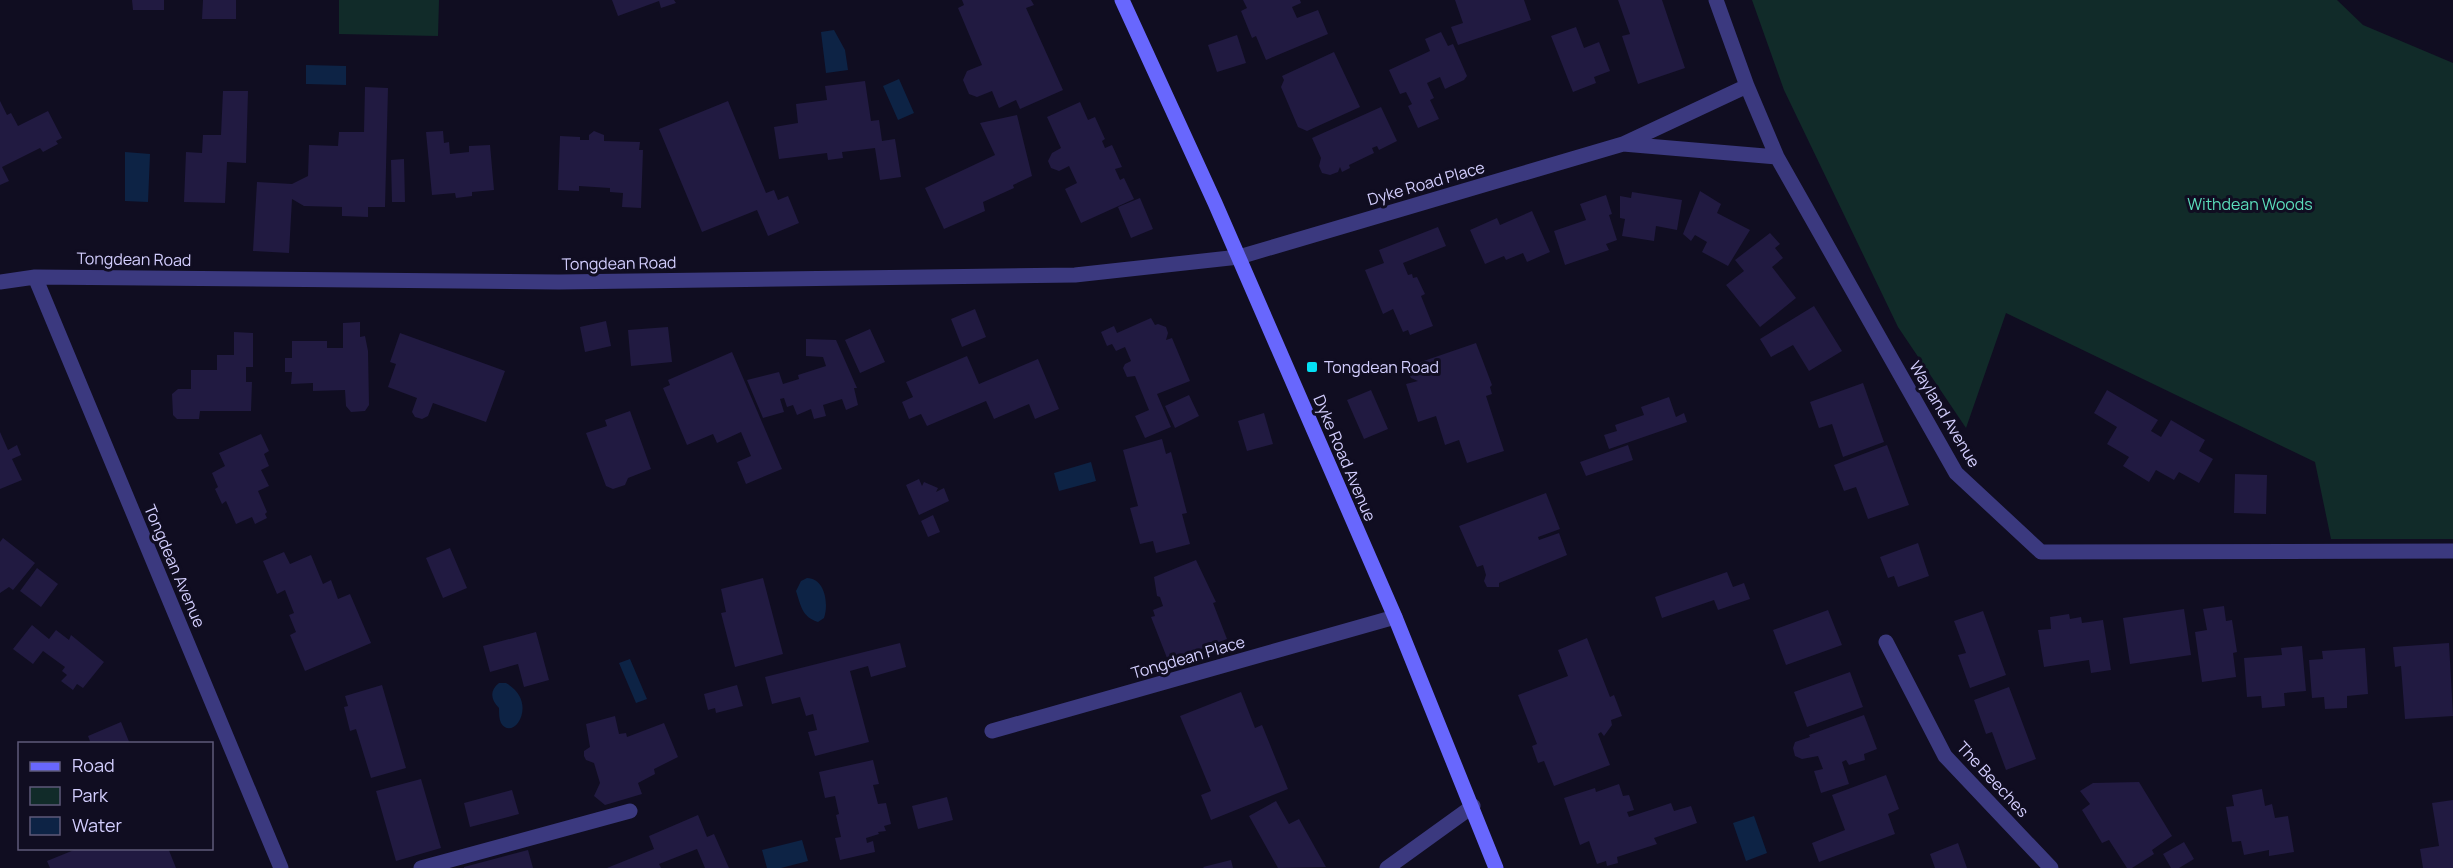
<svg xmlns="http://www.w3.org/2000/svg" width="2453" height="868" font-family="Manrope,sans-serif">
	<style>
		.green { fill: #112b29 }
		.water { fill: #0d2345 }
		.building { fill: #211a41 }
		.lines { fill: none; stroke-linecap: round; stroke-linejoin: round }
		.lane { stroke: #3b397f; stroke-width: 15 }
		.street { stroke: #3b397f; stroke-width: 15 }
		.secondary { stroke: #6867fd; stroke-width: 15 }
		.poi-dot { fill: #04e0f4; stroke: #100d21; stroke-width: 2 }
		.labels { text-anchor: middle; stroke-width: 6; stroke-linejoin: round; paint-order: stroke }
		.street-label { font-size: 16px; fill: #d3cefe; stroke: #100d21 }
		.park-label { font-size: 16px; fill: #5bddbb; stroke: #100d21 }
		.poi-label { font-size: 16px; fill: #d3cefe; stroke: #100d21; text-anchor: start }
	</style>
	<rect width="100%" height="100%" fill="#100d21"/>
	<path class="green" d="M339,0H439L438,36L339,34Z
		M1752,0H2337L2363,25L2453,63V539H2331L2315,462L2006,313L1966,428L1898,327L1784,90Z"/>
	<path class="water" d="M834,30L845,50L848,70L826,73L821,32Z
		M306,65L346,66V85L306,84Z
		M899,79L914,113L898,120L883,86Z
		M125,152L150,154L148,202L125,201Z
		M1091,462L1096,481L1059,491L1054,473Z
		M807,578C825,578 829,604 824,618L818,622C802,617 801,606 796,591L801,581Z
		M630,659L647,699L636,703L619,663Z
		M499,683H506C540,702 513,743 501,723C499,719 499,713 499,708C491,700 489,691 499,683Z
		M1754,816L1767,853L1746,861L1733,823Z
		M802,840L808,861L781,868H767L762,850Z"/>
	<path class="building" d="M132,0H164V10H133Z
		M203,0H236V19H202Z
		M612,0H674L676,3L661,8L659,1L618,16Z
		M962,0H1031L1034,5L1026,8L1063,90L1020,109L1016,100L999,108L992,91L977,97L969,94L963,80L967,71L982,65L958,8L964,5Z
		M1243,0H1300L1301,3L1292,7L1297,18L1318,10L1328,34L1266,60L1256,36L1252,38L1241,11L1247,8Z
		M1455,0H1524L1531,20L1458,45L1451,27L1463,23Z
		M1618,0H1662L1685,68L1638,84L1622,36L1630,34Z
		M1576,27L1584,48L1599,42L1610,71L1594,77L1596,83L1573,92L1551,36Z
		M1441,32L1448,46L1453,44L1467,76L1464,80L1445,89L1440,77L1427,83L1434,98L1430,100L1439,119L1418,128L1408,106L1412,104L1406,92L1400,94L1389,70L1430,51L1425,39Z
		M1237,35L1246,63L1217,72L1208,45Z
		M1334,52L1360,107L1307,131L1298,127L1281,87L1284,80L1282,76Z
		M865,81L871,121L879,120L882,141L895,139L901,177L880,180L875,148L842,152L843,158L828,160L827,153L779,159L774,127L798,123L796,104L827,100L825,86Z
		M365,87L388,88L385,207H368V217L342,216V207L304,206L292,199L289,253L253,251L257,182L292,184L308,176L309,145L338,146L339,132H364Z
		M223,91H248L246,163L227,162L225,203L184,202L186,152L202,153L203,135H221Z
		M0,101L7,115L11,113L18,126L48,111L62,138L56,141L58,144L43,152L40,148L2,167L9,181L0,185Z
		M728,101L766,193L774,190L778,200L788,196L799,223L768,236L757,210L702,232L659,129Z
		M1080,102L1088,120L1095,117L1105,139L1102,141L1105,148L1112,145L1122,167L1115,169L1120,180L1124,178L1134,199L1081,223L1065,189L1077,183L1069,166L1059,171L1051,168L1048,161L1052,153L1061,148L1047,117Z
		M1381,107L1397,141L1379,150L1377,146L1372,148L1374,153L1349,165L1350,168L1342,172L1340,167L1338,172L1330,175L1322,173L1319,166L1321,158L1312,138Z
		M1017,115L1032,176L1013,185L1014,188L983,202L985,211L944,229L925,188L995,155L980,123Z
		M443,131L444,143L449,142L450,154L469,152V146L490,145L494,190L472,192V196L456,198L455,193L432,195L426,132Z
		M594,131L604,135V141L640,142L639,150H643L641,208L622,207L623,193L610,192V188L579,186V191L558,190L560,136L580,137V140H589V135Z
		M404,159L405,202H392L391,160Z
		M1700,191L1721,204L1717,213L1750,230L1728,266L1702,252L1707,242L1695,235L1691,241L1683,234Z
		M1632,192L1682,200L1677,230L1656,226L1654,241L1622,236L1625,219L1620,218V196L1631,198Z
		M1606,195L1612,214L1609,215L1617,240L1606,244L1609,250L1565,265L1554,231L1586,220L1580,204Z
		M1140,198L1153,229L1131,238L1118,207Z
		M1532,211L1550,252L1527,262L1523,253L1506,260L1504,256L1485,264L1470,230L1497,218L1500,225Z
		M1438,227L1446,246L1403,263L1408,275L1412,274L1413,278L1417,277L1425,294L1421,296L1433,326L1410,335L1408,330L1403,332L1393,309L1383,314L1365,270L1384,263L1379,250Z
		M1770,233L1780,244L1775,248L1783,258L1772,267L1796,298L1760,327L1726,285L1744,271L1735,260Z
		M1814,306L1842,351L1809,371L1793,345L1771,357L1760,339Z
		M975,309L986,337L962,347L951,319Z
		M1151,318L1155,325L1158,324L1166,327L1168,333L1166,340L1172,338L1190,381L1157,394L1171,427L1145,438L1135,416L1149,410L1135,376L1127,377L1123,368L1125,364L1131,361L1125,347L1116,351L1112,344L1107,346L1101,332L1114,326L1117,333Z
		M606,321L611,346L585,352L580,327Z
		M360,322V337L365,336L368,351L369,405L365,411L351,412L346,406L345,390L313,391V383L291,384L292,372H285V358H292V341H327V348H343V323Z
		M668,327L672,362L631,366L628,330Z
		M870,329L885,362L860,373L845,340Z
		M234,332L253,333V367H246V382H252L251,411H200L199,419H177L173,415L172,394L178,389H191V370H217V355H234Z
		M400,333L505,371L486,422L433,403L428,416L422,419L415,417L412,412L417,398L388,387L396,364L390,362Z
		M806,339L836,340L857,388H854L858,405L846,410L842,399L823,405L826,416L814,419L811,409L797,415L793,405L787,407L784,398L780,399L784,412L763,418L747,380L779,372L783,384L799,379L798,375L826,366L823,357L806,356Z
		M1476,343L1492,385L1490,387L1492,394L1486,396L1504,451L1467,463L1459,440L1445,445L1436,416L1418,422L1406,384L1418,381L1411,378L1408,372L1412,365Z
		M732,352L782,469L746,484L737,462L751,456L741,432L717,443L713,434L687,445L663,388L670,385L668,380Z
		M967,356L979,384L1038,359L1059,409L1035,419L1029,404L994,419L986,401L927,426L921,414L909,419L902,402L913,397L906,382Z
		M1863,383L1884,442L1843,457L1832,424L1819,428L1810,402Z
		M1371,390L1388,429L1364,439L1347,400Z
		M2107,390L2158,420L2151,431L2161,437L2171,420L2205,440L2199,451L2213,459L2199,483L2179,472L2174,480L2156,470L2149,482L2123,466L2129,457L2107,444L2117,427L2094,413Z
		M1189,395L1199,416L1175,428L1165,406Z
		M1669,397L1676,417L1684,413L1687,422L1609,449L1604,435L1617,431L1615,425L1644,415L1641,407Z
		M630,411L651,469L628,478L625,485L613,489L606,486L586,433L607,426L605,420Z
		M1264,413L1273,444L1247,451L1238,421Z
		M0,432L8,450L17,445L21,455L12,459L22,480L0,489Z
		M261,434L269,451L264,454L269,466L261,470L269,486L258,491L267,512L265,514L267,518L255,524L252,517L236,524L226,501L222,504L215,489L218,487L212,473L225,466L219,453Z
		M1162,439L1166,454L1171,452L1187,513L1182,514L1190,544L1156,553L1153,541L1140,544L1130,508L1138,506L1123,450Z
		M1628,445L1633,460L1586,476L1580,462Z
		M1887,445L1909,505L1868,519L1856,487L1844,491L1834,465Z
		M2235,474L2267,475L2266,514L2234,513Z
		M919,479L922,486L924,482L938,488L936,492L944,488L949,501L919,515L906,485Z
		M1546,493L1560,529L1538,537L1539,540L1559,533L1567,555L1499,583V587H1487L1484,581L1486,575L1483,565L1477,567L1459,526Z
		M933,515L940,532L928,537L921,521Z
		M3,538L35,563L13,590L9,587L0,593V542Z
		M1918,543L1929,576L1898,587L1894,576L1888,578L1880,557Z
		M450,548L467,588L443,598L426,558Z
		M284,552L290,564L311,555L323,584L331,580L338,599L350,594L371,643L305,671L290,635L296,632L289,615L294,613L285,590L277,594L263,561Z
		M1196,560L1216,602L1213,603L1227,639L1193,652L1195,658L1174,666L1172,661L1169,663L1151,617L1155,616L1153,610L1163,606L1160,597L1157,596L1154,577Z
		M37,568L58,584L41,607L20,591Z
		M1727,572L1733,587L1744,583L1750,599L1718,610L1714,600L1662,618L1655,597Z
		M763,578L783,654L735,667L721,613L726,612L721,589Z
		M2224,606L2226,621L2232,620L2237,652L2233,653L2236,677L2202,682L2195,632L2207,630L2203,609Z
		M2184,609L2191,655L2130,664L2123,618Z
		M1828,610L1842,645L1786,665L1773,630Z
		M1983,611L2006,675L1970,688L1958,655L1966,653L1954,621Z
		M2069,614L2070,619L2081,617L2082,623L2103,620L2111,670L2091,673L2089,660L2044,667L2038,630L2051,629L2050,617Z
		M32,625L49,639L56,630L69,640L71,635L104,662L83,688L77,684L73,690L61,681L67,675L62,671L65,667L43,651L33,664L13,649Z
		M536,632L549,680L524,687L518,664L490,672L483,646Z
		M1587,638L1610,697L1614,695L1622,716L1611,720L1612,725L1604,736L1601,732L1598,734L1610,765L1554,786L1544,761L1538,763L1532,746L1537,744L1518,695L1568,676L1558,650Z
		M900,643L906,667L871,677L868,666L850,671L869,742L815,756L808,732L817,730L813,714L806,716L800,697L772,704L765,677Z
		M2449,643L2453,716L2405,719L2401,666L2395,667L2393,647Z
		M2302,646L2306,691L2284,693L2285,706L2262,708L2261,696L2247,697L2244,658L2282,655L2281,648Z
		M2365,648L2368,694L2347,696V708L2325,709L2324,697L2312,698L2309,660L2323,659L2322,651Z
		M1850,672L1863,707L1807,727L1794,692Z
		M382,685L406,768L371,778L356,729L350,731L344,707L348,706L345,696Z
		M737,685L743,706L716,713L715,708L708,710L704,694Z
		M2009,687L2036,759L2006,770L1992,732L1986,734L1974,700Z
		M1241,692L1255,728L1262,725L1288,789L1211,820L1201,795L1211,791L1180,716Z
		M1864,715L1877,749L1864,754L1865,760L1849,765L1846,760L1842,762L1849,784L1821,793L1814,771L1823,769L1818,756L1802,759L1795,756L1793,748L1795,742L1810,737L1809,735Z
		M615,716L619,734L626,733L627,737L664,723L678,757L654,769L655,774L638,783L642,794L605,805L594,796L600,783L594,763L586,760L584,756V751L590,747L586,724Z
		M121,722L130,744H91L88,736Z
		M873,760L879,784L873,785L878,804L886,803L891,824L884,826L886,831L878,832L879,834L866,838L867,843L873,841L875,852L840,860L835,838L841,837L836,815L839,814L835,796L825,798L819,772Z
		M1886,775L1899,809L1888,814L1895,834L1819,862L1812,843L1845,830L1832,795Z
		M421,779L441,848L396,861L376,791Z
		M2139,782L2172,836L2152,850L2154,854L2132,868H2127L2109,840L2102,843L2082,810L2090,804L2080,791L2093,783Z
		M1619,784L1623,796L1629,795L1634,810L1627,812L1629,817L1671,803L1674,811L1691,806L1697,823L1654,838L1657,844L1617,857L1618,863L1607,866L1606,861L1597,864L1589,841L1580,845L1564,798L1595,788L1596,792Z
		M2262,789L2265,806L2272,804L2275,818L2288,816L2294,852L2269,856V850L2244,855L2241,841L2232,842L2226,807L2234,806L2232,795Z
		M512,790L519,814L470,827L464,803Z
		M947,797L953,820L918,829L912,806Z
		M2453,800V868H2423L2420,849L2439,846L2432,803Z
		M1276,801L1289,824L1299,819L1326,867L1278,868L1249,816Z
		M698,815L707,837L714,834L729,868H705L697,849L659,864L661,868H607L654,849L649,836Z
		M2184,842L2194,859L2179,868H2171L2163,854Z
		M1958,843L1967,868H1935L1930,854Z
		M79,848H168L176,868H50L47,861Z
		M528,850L533,868H464V867Z
		M1231,860L1233,868H1204L1203,867Z"/>
	<g class="lines">
		<path class="lane" d="M992,731L1395,617
			M421,868L630,811"/>
		<path class="street" d="M1716,0L1747,86L1777,157L1956,473L2041,552L2453,551
			M1747,86L1623,144L1777,157
			M35,277L281,868
			M0,282L35,277L559,282L1075,275L1239,257L1623,144
			M1886,642L1945,756L2051,868
			M1387,868L1473,806"/>
		<path class="secondary" d="M1122,0L1215,203L1395,617L1496,868"/>
	</g>
	<rect class="poi-dot" x="1306" y="361" width="12" height="12" rx="3"/>
	<g class="labels">
		<g class="street-label">
			<text transform="translate(1426 183) rotate(-16)" y="6">Dyke Road Place</text>
			<text transform="translate(134 259) rotate(1)" y="6">Tongdean Road</text>
			<text transform="translate(619 263) rotate(-1)" y="6">Tongdean Road</text>
			<text transform="translate(1945 414) rotate(59)" y="6">Wayland Avenue</text>
			<text transform="translate(1345 458) rotate(67)" y="6">Dyke Road Avenue</text>
			<text transform="translate(175 566) rotate(67)" y="6">Tongdean Avenue</text>
			<text transform="translate(1188 657) rotate(-16)" y="6">Tongdean Place</text>
			<text transform="translate(1993 779) rotate(47)" y="6">The Beeches</text>
		</g>
		<g class="park-label">
			<text x="2250" y="210">Withdean Woods</text>
		</g>
		<g class="poi-label">
			<text x="1324" y="373">Tongdean Road</text>
		</g>
	</g>
	<rect x="18" y="742" width="195" height="108" fill="#100d21" stroke="#5e5a79" stroke-width="1.5"/>
	<rect x="30" y="762" width="30" height="9" fill="#6867fd" stroke="#5e5a79" stroke-width="1.5"/>
	<text x="72" y="772" font-size="18" fill="#d3cefe">Road</text>
	<rect x="30" y="787" width="30" height="18" fill="#112b29" stroke="#5e5a79" stroke-width="1.5"/>
	<text x="72" y="802" font-size="18" fill="#d3cefe">Park</text>
	<rect x="30" y="817" width="30" height="18" fill="#0d2345" stroke="#5e5a79" stroke-width="1.5"/>
	<text x="72" y="832" font-size="18" fill="#d3cefe">Water</text>
</svg>
